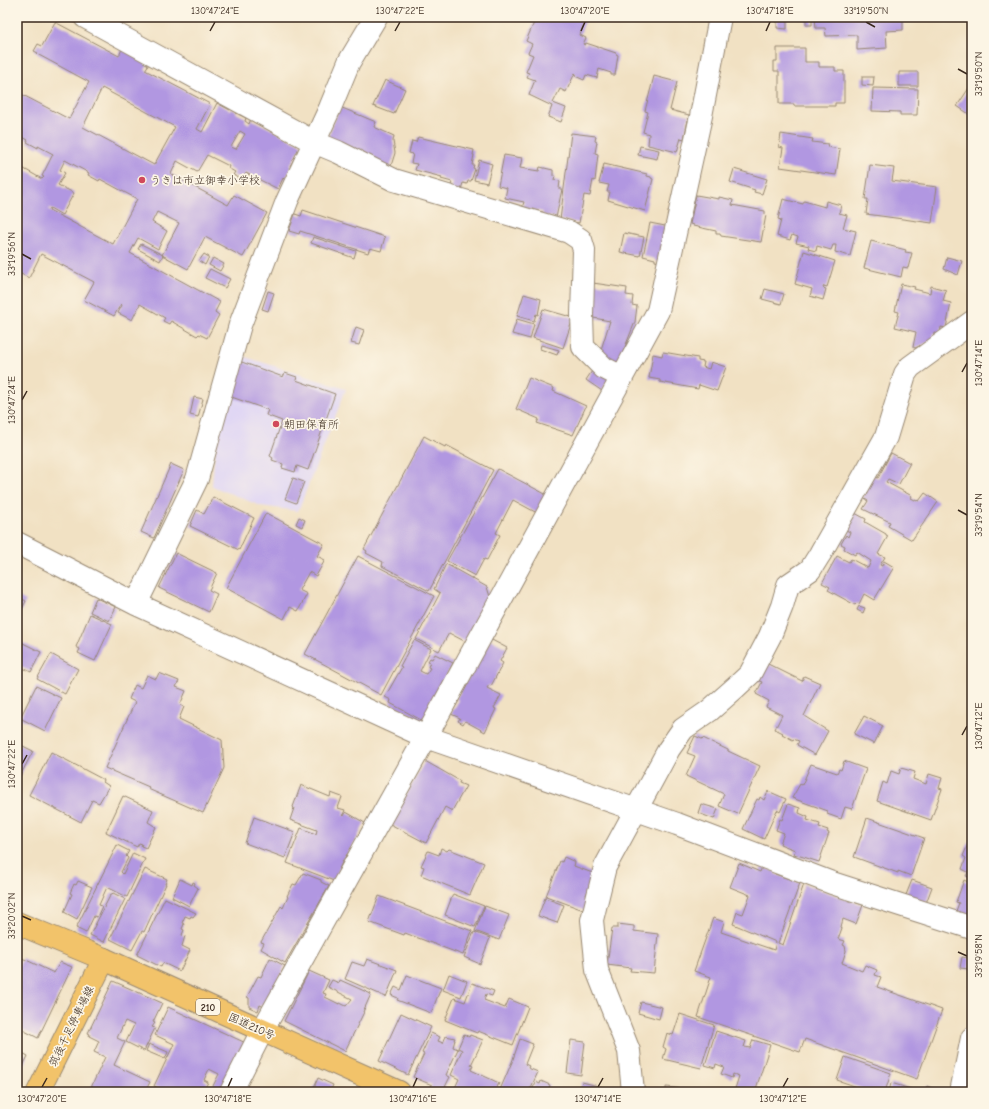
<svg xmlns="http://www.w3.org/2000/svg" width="989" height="1109" font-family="'Comic Neue','Klee One',sans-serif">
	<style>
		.built { fill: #dfd5f5 }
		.building { fill: #b197e1; fill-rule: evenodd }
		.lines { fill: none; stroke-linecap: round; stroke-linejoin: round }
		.minor-casing { stroke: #968670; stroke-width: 24 }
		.major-casing { stroke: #968670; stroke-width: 24 }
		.highway-casing { stroke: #968670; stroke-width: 24 }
		.minor { stroke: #fff; stroke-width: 22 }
		.major { stroke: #f2c36a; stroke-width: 22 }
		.highway { stroke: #f2c36a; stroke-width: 22 }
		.ticks { fill: none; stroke: #3b2a1e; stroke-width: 1.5 }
		.poi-dot { fill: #d1495b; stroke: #fcf5e5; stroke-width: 1.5 }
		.labels { text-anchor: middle; stroke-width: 3.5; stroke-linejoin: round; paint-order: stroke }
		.shield { fill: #fcf5e5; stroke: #75675a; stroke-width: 1 }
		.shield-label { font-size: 10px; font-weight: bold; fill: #3b2a1e }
		.poi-label { font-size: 11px; fill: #3b2a1e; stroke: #fcf5e5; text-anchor: start }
		.street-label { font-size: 11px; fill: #3b2a1e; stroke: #fcf5e5 }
		.neatline { fill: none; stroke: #3b2a1e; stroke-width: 1.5 }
		.ticks-label { font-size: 10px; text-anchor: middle; fill: #3b2a1e }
	</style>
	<rect width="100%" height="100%" fill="#fcf5e5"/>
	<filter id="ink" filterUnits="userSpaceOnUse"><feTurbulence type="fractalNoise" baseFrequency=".025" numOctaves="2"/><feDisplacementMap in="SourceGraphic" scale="8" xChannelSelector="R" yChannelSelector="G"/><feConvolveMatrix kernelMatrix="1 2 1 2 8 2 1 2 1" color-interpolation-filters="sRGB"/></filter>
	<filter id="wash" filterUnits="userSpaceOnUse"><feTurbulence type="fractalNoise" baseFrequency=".012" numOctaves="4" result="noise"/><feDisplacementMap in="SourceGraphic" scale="16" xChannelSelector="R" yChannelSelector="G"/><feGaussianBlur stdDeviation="0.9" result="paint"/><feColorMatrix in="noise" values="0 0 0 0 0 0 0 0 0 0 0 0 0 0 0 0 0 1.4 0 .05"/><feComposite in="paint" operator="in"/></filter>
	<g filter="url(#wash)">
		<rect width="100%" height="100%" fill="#f1e1c3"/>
		<path class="built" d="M239,355L346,389L298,511L261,506L212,486L216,440Z"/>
		<g id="blocks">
			<path class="building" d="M540,17H586L580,35L586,38L583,44L585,45L586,43L616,53V54L618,55L615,75H611V73L599,69L597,78L586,75L584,80L575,76L576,74L575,73L566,92L560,89L553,103L566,108L561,122L548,117L552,106L529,95L535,80L527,77L529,73L526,72L533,55L528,53L532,44L526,41L536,18L538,20Z
				M777,17H787V29L777,28Z
				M806,17H812V25H806Z
				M815,17H903V30L886,31L887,48L857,50V35L826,36L825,28H816Z
				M55,22L119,56L122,49L149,64L145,70L210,104L197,129L202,132L217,103L230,110L231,109L237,112L236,113L246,118L245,121L249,124L251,119L302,145L290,166L292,167L285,180L283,178L278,189L246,173L243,180L233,175L235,172L228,168L229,166L207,155L197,172L177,161L171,174L228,205L234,195L267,213L243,257L205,237L188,269L162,255L179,223L157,212L152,222L167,231L158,249L138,238L130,253L220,302L215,312L219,315L207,338L199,334L197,336L171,321L169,324L163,321L165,318L140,304L132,320L118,313L122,305L121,304L114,316L84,300L94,282L41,254L29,278L17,272V165L42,179L44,177L42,176L53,154L38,146V148L27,142L28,140L17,134V98L19,93L69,119L89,82L37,54L38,53L34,51L38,44L42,46ZM102,88L175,127L154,165L83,127ZM240,131L245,134L236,149L231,147ZM65,160L89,173L88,175L99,181L100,179L137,199L113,244L49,210L50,208L62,215L74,193L58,185L65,173L60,170Z
				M777,48H805V62H819V67H835V71H844V103H835V106H794V104H779V71H774V61H777Z
				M899,72H918V86H899Z
				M654,76L677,82L670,110L689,115L684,139L681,138L677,152L648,145L649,134L643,132L648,112L645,111Z
				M862,77H874L873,86L862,85Z
				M385,80L405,89L394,114L373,106Z
				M971,85L972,86V116L957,106Z
				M873,88L918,89L917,115H900V112L872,111Z
				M340,107L376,122L374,127L394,136L393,141L395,153L390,169L328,137Z
				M571,133L596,136L595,141L597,142L595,153L598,154L595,181L593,180L590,196L584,195L579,223L560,220Z
				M781,134L813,139L812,142L828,144L827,147L840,149L836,175L780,167L783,148L779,147Z
				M418,137L474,150L473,155H474L472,165H474L473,168L475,169L471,181H468L467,184L463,183L460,193L450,190L452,182L441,179L442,177L415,170L417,164L411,163L413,154L409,153L412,141L416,142Z
				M640,146L659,150L657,159L638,155Z
				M504,155L522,158L520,168L539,171L540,167L553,170V175H555L554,180L560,181L559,189H562L556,218L542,215L543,212L522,208L524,202L505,198L507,188L498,186Z
				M479,160L492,164L487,183L474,180Z
				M604,164L647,174V176L651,177V178L653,179L645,211L608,200L610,192H607L609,185L599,183Z
				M870,165L894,168L892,181L937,187L932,223L866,214L868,199H865Z
				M734,169L767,179L762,194L754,192L755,190L730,182Z
				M696,195L719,199V197L733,200L732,205L765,211V214L766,215L761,242L721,236L720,234H716V231L693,226V225L690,224Z
				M783,199L803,204L804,201L825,207L826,201L841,205L839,213L847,215L843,228L856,231L850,256L835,252L836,245H833L831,250L817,246L816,251L808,249L809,246L796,243L798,237L792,235L790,240L777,236L781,220L778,219Z
				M303,210L385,237L381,251L370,248L368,253L300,231L299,234L289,231L295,214L301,216Z
				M650,223L670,227L663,263L655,261V259L643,256Z
				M624,233L644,237L640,256L620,252Z
				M313,237L356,251L354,258L311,243Z
				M871,241L906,250L905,252L912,253L908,268L903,267L901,277L864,268Z
				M141,244L163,255L160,261L138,249Z
				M804,251L835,261L827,287L824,286L823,288L826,289L823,300L810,296L812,289L795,284Z
				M204,254L209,257L205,265L199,261Z
				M947,257L962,261L958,275L944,269Z
				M213,258L224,264L220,271L209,265Z
				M210,269L230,279L225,288L205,278Z
				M593,283L627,288L626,295L633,296L632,305L637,306L635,322L616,369L599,356L610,321L588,317Z
				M901,284L915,287L914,289L930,293L931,286L946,290L943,301L951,303L946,328L941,327L940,334L934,333L933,340L915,348L913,347L916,332L895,327L899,312L895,311Z
				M765,289L784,294L781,304L762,299Z
				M268,291L274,293L268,311L262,309Z
				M524,294L541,299L538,315L536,314L534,321L517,316Z
				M543,309L571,317L573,318L563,348L533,338Z
				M517,319L534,324L530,339L512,334Z
				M356,327L364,330L359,345L351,343Z
				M541,345L559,350L557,355L540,349Z
				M663,352L698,358V361L704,362L703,367L709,369L711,362L726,367L717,391L699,385L698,389L660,382V380L649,378L653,354L662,356Z
				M239,361L283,377L285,373L297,377L296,380L335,394L308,470L297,466L295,472L282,468L283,464L272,460L273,458L270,456L282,421L266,415L268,410L226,395Z
				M594,368L609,378L602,391L586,380Z
				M529,378L554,388L553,391L586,406L573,435L537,423L539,419L516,409Z
				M194,397L203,399L198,417L190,415Z
				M424,436L445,447L446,445L493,470L429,591L382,566L383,562L366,553L367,551L364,549Z
				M891,453L910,463L899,484L888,479L886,482L912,496L911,498L917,501V500L919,501L925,493L938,502L912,540L888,526L890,522L863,509L868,501L863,498L872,475L878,478Z
				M171,464L184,470L154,538L141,532Z
				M498,469L547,495L537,513L513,500L496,533L500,535L487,560L484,559L475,576L447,561Z
				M293,478L304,482L296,503L285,499Z
				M213,497L254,518L239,550L190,526L197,510L204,514Z
				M853,512L866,519L865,522L886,534V535L888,536L878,554L885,557L880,565L882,566L884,561L894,567L874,600L864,594L859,604L857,603L855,605L828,590L830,587L822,583L837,556L849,562L851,559L868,568L871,561L857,552L855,555L844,549L845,546L841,544L846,535L848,537L850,532L842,528Z
				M266,513L324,544L317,556L325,560L316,576L309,572L299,590L307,594L298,611L290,607L284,619L226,588Z
				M299,517L305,520L302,527L296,524Z
				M176,553L217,573L209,590L217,594L209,612L159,588Z
				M358,556L434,596L381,695L305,654Z
				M446,564L487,587L490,597L466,642L449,633L439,651L416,639L440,593L434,589Z
				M17,596L26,601L17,619Z
				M96,598L116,607L109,621L90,612Z
				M859,606L865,608L863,613L857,610Z
				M90,614L112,624L95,661L78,653L80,649L76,647Z
				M490,639L507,648L500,661L503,663L491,686L489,685L487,688L501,695L494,708L496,709L485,732L465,721L463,724L458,721L460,718L451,714L459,700L456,699Z
				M17,640L41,652L31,672L17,665Z
				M414,640L431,649L420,671L426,674L430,668L428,667L430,662L428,661L430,658L432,659L435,654L453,663L423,721L390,703L391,700L385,697L402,667L400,666Z
				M51,654L78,669L65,694L37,679Z
				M766,663L802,681L804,676L820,683L804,716L828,731L815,755L797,745L799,741L793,739V740L782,734L783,733L775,729L782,715L766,707L769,701L756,694L762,682L757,680Z
				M159,673L179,681L176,687L186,691L180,705L184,707L179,719L222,740L224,768L203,813L148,789L149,787L105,768L135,702L129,699L135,685L141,688L147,675L156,679Z
				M36,686L61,698L45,731L20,718Z
				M864,716L883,726L874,744L854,734Z
				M695,736L702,739L703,738L728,750V751L760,766L738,814L719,806L724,794L686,776L695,756L687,753Z
				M17,743L33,751L17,782Z
				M51,752L104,780L103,782L109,786L99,803L92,800L81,822L29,795Z
				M425,761L460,781L459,783L466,786L452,811L445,807L426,843L390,824Z
				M844,761L866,769L852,809L845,807L841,819L827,814L828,811L792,798L800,784L802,785L811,764L837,773L839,769L841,770Z
				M901,768L915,772L913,779L926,784L929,774L942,778L939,788L942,789L931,820L877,801L883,782L887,784L891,771L899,774Z
				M301,785L330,797L331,793L342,797L338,808L345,810L343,815L344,816L346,812L365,823L353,846L343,860L334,881L287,863L301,828L316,834L317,830L290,820L294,808L293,807Z
				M768,791L786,799L780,812L777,810L764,839L743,829L757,799L759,800L760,797L764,800Z
				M123,796L153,810L148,822L156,827L146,848L141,846L142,844L139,843L137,847L106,832Z
				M701,804L718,809L714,819L698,813Z
				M788,804L800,808L799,813L808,817L807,820L820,824L819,827L828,830L827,832L829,833L819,862L794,854L795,850L780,844L784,833L776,830L780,819L782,820Z
				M254,817L295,832L285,858L245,843Z
				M867,818L924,838L911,876L898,871V873L854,857Z
				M970,840L972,841V878L966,876L968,872L962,869L966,858L963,856Z
				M117,845L129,851L126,856L128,858L121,872L123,874L133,853L145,859L127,897L107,887L99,905L102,906L97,917L94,916L86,933L76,928Z
				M441,848L447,851L449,849L484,863L470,895L421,875L424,867L421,866L428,851L439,855Z
				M564,857L575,862L574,866L595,874L586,895L589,896L586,911L546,896L560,861L562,862Z
				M739,863L760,872L762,867L776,872L775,874L800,883L778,943L783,945L804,884L863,905L856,924L843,919L841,927L842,928L838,939L845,941L843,945L845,946L846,951L842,963L862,971L865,965L877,970L875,975L881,977L877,987L942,1010L917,1079L805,1039L800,1052L698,1017L711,977L694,971L713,918L724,922L721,932L774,950L776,942L733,924L737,912L743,914L750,895L730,887Z
				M145,869L167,879L165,884H166L144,932L142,931L132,950L110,939Z
				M303,873L321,880V882L329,886L285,963L261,949L264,943L261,942L281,906L283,908L288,897L287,896L293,884L296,885Z
				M180,879L192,885L193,882L195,883L194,885L198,888L189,906L172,897Z
				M912,880L932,887L926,903L906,895Z
				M964,880L972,884V917L956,911L959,903L956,902Z
				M78,881L92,887L77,919L64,912L72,894L70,893L74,884L76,885Z
				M113,893L125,899L104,942L90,935L111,894H112Z
				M453,894L484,906L475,927L445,915Z
				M379,896L472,931L463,955L405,933L404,935L369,922Z
				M165,898L196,913L193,917L191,916L190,918L185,916L182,923L184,924L182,929L184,930L182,935L185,936L182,946L190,950L180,971L163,963L161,967L137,955Z
				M545,898L564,905L557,923L538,916Z
				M485,906L509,915L499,940L475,931Z
				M618,924L634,926V931L658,934L654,973L630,971L631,968L607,965L612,928H618Z
				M474,932L490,938L480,964L464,957Z
				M962,957L970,958L969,969L960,968Z
				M22,958L54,973L60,962L72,967L38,1038L17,1027V972Z
				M270,958L285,966L264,1007L260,1005L258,1011L249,1007V998L247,997L258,976L261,977Z
				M367,959L397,970L386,997L345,979L352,962L364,966Z
				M309,971L329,980L323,993L326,994L325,997L339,1004L340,1003L346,1006L352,999L328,987L332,980L339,983L340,980L371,994L363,1012H364L345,1051L284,1021Z
				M449,974L467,981L461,997L443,990Z
				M407,975L441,988L431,1013L397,1000L398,998L391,995L395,987L401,990Z
				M113,981L162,1003L153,1022L155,1023L152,1027L155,1028L144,1051L126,1042L134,1025L125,1021L117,1038L125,1042L114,1065L150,1082L145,1092H89L105,1057L94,1052L99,1041L89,1036L90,1034L88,1033Z
				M472,983L494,991L492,996L486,994L484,1000L505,1008L509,999L528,1007L513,1045L478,1031L477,1033L445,1020L454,998L465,1002Z
				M641,1002L662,1007L659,1019L638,1013Z
				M168,1007L248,1044L227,1092H210L219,1074L209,1069L204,1080L208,1082L203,1092H168L154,1086L174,1044L155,1035Z
				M401,1013L431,1027L408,1075L379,1061Z
				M680,1014L714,1025L701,1068L663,1059L666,1049L663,1047L667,1033L673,1035Z
				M716,1031L746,1041L744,1047L750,1048L753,1040L770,1045L755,1092H745L735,1089L739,1076L733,1074L732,1078L721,1074L724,1067L716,1064L715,1068L705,1065Z
				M431,1033L440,1037L438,1041L443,1043L446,1036L455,1038L454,1040H455L453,1047L458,1049L446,1075L450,1077L443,1091L439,1090L438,1092L430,1088L432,1085L413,1077L424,1054L422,1053Z
				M464,1034L469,1037L470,1035L483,1040L471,1065L473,1066L471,1070L499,1083L495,1092H453L459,1079L451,1075L462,1050L458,1048Z
				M520,1039L533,1044L525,1064L529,1066L528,1068L538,1072L529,1092H499L512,1062Z
				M571,1040L585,1042L581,1075L567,1073Z
				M149,1044L168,1052L165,1059L146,1051Z
				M17,1050L28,1056L21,1070L17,1068Z
				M845,1057L891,1073L885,1092H872L837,1080Z
				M318,1078L333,1085L330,1092H312Z
				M541,1081L550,1085L549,1088L555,1091L554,1092H531L536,1082L540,1084Z
				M582,1082L606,1088V1092H579Z
				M891,1083L911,1089L910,1092H889Z
				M927,1086L942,1092H925Z
				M666,1087L693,1090V1088L705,1090V1092H666Z"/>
		</g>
	</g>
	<g filter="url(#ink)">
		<use href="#blocks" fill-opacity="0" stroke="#968670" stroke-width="1"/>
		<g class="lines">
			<defs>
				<path id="minor" d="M85,17L314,142L338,152L394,180L569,232L581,240L584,250L582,314L583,347L604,368L622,377
					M17,543L136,604L426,737L677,824L832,883L972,928
					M136,604L197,479L240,325L287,201L330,108L349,62L376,17
					M231,1092L262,1031L426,737L658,311L701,116L720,17
					M633,1092L629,1051L597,970L592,920L605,867L669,749L683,729L709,711L735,688L750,674L770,636L782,606L788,585L810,570L820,554L886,437L905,374L910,367L972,322
					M961,1092L972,1038"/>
				<path id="major" d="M38,1092L104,959"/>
				<path id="highway" d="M17,923L104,959L399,1092"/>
			</defs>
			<use href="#minor" class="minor-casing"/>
			<use href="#major" class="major-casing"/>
			<use href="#highway" class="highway-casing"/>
			<use href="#minor" class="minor"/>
			<use href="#major" class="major"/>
			<use href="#highway" class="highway"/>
		</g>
	</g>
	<path class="ticks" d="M866,22L875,27M210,31L215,22M395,31L400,22M581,31L585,22M766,31L770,22M958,69L967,74M22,254L31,259M962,372L967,363M22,400L27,391M958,510L967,515M962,735L967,726M22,764L27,755M22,916L31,920M958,952L967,956M42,1087L47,1078M228,1087L232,1078M413,1087L417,1078M598,1087L603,1078M783,1087L788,1078"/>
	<g class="poi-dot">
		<circle cx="142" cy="180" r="4"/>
		<circle cx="276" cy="424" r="4"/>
	</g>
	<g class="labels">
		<rect class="shield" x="196" y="999" width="24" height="16" rx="3"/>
		<g class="shield-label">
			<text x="208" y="1011">210</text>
		</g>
		<g class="poi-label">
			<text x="150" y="184">うきは市立御幸小学校</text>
			<text x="284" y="428">朝田保育所</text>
		</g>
		<g class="street-label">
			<text transform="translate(71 1026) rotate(-64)" y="4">筑後千足停車場線</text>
			<text transform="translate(252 1026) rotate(24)" y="4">国道210号</text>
		</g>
	</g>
	<rect width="989" height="1109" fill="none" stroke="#fcf5e5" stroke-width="44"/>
	<rect x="22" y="22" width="945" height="1065" class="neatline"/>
	<g class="ticks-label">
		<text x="215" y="14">130°47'24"E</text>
		<text x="400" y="14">130°47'22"E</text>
		<text x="585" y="14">130°47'20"E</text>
		<text x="770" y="14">130°47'18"E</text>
		<text x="866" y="14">33°19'50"N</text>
		<text transform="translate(978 74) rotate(-90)" y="4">33°19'50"N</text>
		<text transform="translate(11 254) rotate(-90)" y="4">33°19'56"N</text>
		<text transform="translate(978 363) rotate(-90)" y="4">130°47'14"E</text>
		<text transform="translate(11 400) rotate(-90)" y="4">130°47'24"E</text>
		<text transform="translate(978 515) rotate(-90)" y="4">33°19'54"N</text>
		<text transform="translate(978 726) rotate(-90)" y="4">130°47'12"E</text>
		<text transform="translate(11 764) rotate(-90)" y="4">130°47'22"E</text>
		<text transform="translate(11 916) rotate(-90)" y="4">33°20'02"N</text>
		<text transform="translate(978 956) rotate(-90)" y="4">33°19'58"N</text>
		<text x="42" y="1102">130°47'20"E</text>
		<text x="228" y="1102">130°47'18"E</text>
		<text x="413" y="1102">130°47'16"E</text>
		<text x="598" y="1102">130°47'14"E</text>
		<text x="783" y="1102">130°47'12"E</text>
	</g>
</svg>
